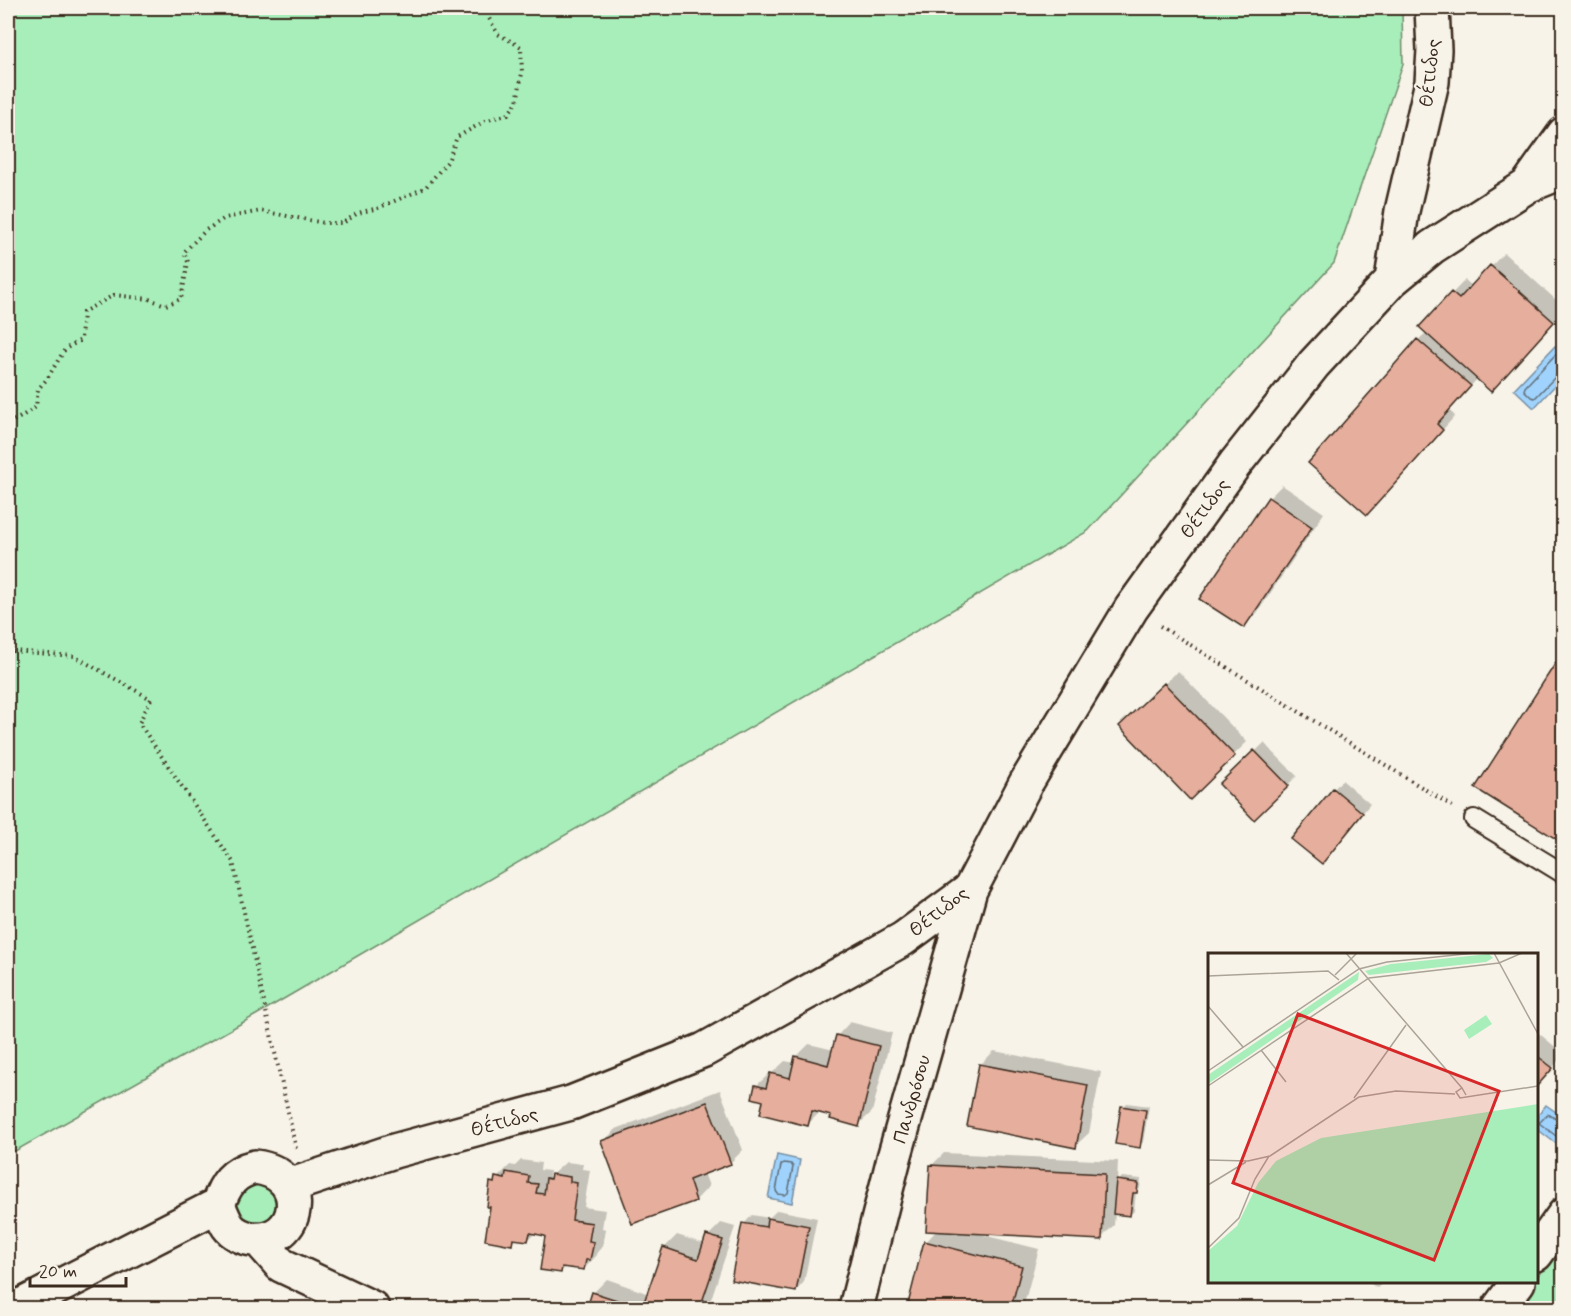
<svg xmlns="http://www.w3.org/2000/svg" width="1571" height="1316" font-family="Mynerve,sans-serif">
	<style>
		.green { fill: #a8eeba; stroke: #728c6c; stroke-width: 1.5 }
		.water { fill: #9fd3fd; stroke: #778fa4; stroke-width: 1.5 }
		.shadow { fill: #0003 }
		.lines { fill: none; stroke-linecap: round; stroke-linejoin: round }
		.shore { stroke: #636e77; stroke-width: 1.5 }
		.building { fill: #e6ae9c; stroke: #3b2a1e; stroke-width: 1.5 }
		.lane-casing { stroke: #3b2a1e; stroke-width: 22 }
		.street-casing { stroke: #3b2a1e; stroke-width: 38 }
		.secondary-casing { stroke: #3b2a1e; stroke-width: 38 }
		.path { stroke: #3b2a1e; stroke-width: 4; stroke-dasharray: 1.5 4.5; stroke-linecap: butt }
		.lane { stroke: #f7f3e8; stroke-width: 18 }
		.street { stroke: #f7f3e8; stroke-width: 33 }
		.secondary { stroke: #f7f3e8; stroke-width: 33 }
		.labels { text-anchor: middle; stroke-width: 4.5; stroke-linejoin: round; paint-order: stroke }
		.street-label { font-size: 20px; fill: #3b2a1e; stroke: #f7f3e8 }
		.inset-road { fill: none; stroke: #aca397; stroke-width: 1.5 }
		.view { fill: #d62828; fill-opacity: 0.15; stroke: #d62828; stroke-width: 3 }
		.inset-edge { fill: none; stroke: #3b2a1e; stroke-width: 3 }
	</style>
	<rect width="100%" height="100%" fill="#f7f3e8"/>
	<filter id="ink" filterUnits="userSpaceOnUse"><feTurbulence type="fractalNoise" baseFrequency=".0167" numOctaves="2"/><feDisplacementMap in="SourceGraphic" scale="12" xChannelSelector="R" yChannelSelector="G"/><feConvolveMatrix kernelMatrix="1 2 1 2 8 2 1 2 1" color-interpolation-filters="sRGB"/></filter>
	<g filter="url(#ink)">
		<path class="green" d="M8,8H1402L1403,64L1334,263L1088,531L256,1015L8,1155Z
			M259,1182C264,1185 272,1189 275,1193C282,1203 274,1222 262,1224C257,1225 248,1222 243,1221L234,1205L241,1187Z
			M1563,1240V1308H1517Z"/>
		<path class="water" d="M1555,346L1558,348L1563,349V377L1534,408L1514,389Z
			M1546,1105L1563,1117V1149L1537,1129V1117Z
			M777,1155L800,1160L792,1203L768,1198Z"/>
		<path class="shadow" d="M1504,253L1564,307V311L1504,376L1478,378L1449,410L1455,416L1380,500L1418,340L1427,332L1421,326L1465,280L1472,286Z
			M1282,485L1324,513L1257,613L1244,626L1269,498Z
			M1178,671L1247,742L1190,798L1134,713Z
			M1264,743L1297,776L1254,818L1222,784Z
			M1342,780L1370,804L1330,853L1334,789Z
			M850,1022L892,1033L872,1112L858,1125L820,1112L808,1124L765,1100L756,1086L770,1073H772L785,1061L795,1063L796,1057L809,1044L834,1050L837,1036Z
			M1536,1031L1564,1054L1536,1087Z
			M994,1051L1101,1072L1089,1133L1075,1146L981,1064Z
			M720,1090L743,1150L730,1163L704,1173L709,1186L696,1200L603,1142L616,1129Z
			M1127,1103L1149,1106L1143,1142L1139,1146L1123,1107Z
			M944,1153L1118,1161L1117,1182L1122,1177L1141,1179L1140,1188L1136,1192L1134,1211L1130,1215L1115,1213L1114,1225L1101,1238L979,1234L1039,1249L1023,1308H908L926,1242L937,1230L931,1166Z
			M521,1160L541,1163L540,1170L550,1171L549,1177L566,1162L583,1164L582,1169L590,1170L584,1207L605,1210L602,1228L606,1229L603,1246L598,1251L597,1255L584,1269L566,1266L561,1272L547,1234L535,1233L528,1240L517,1238L512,1243L492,1206V1183L510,1165L515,1166Z
			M777,1210L817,1218L804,1282L796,1291L744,1224L752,1215L769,1218Z
			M721,1223L735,1227L708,1308H588L593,1293L607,1279L649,1294L664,1248L677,1235L705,1244L708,1236Z
			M1368,1282H1384L1377,1288Z"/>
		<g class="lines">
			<path class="shore" d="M1564,355H1555L1525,387L1524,390L1531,397L1535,398L1557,375L1564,373
				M1564,1122L1559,1121L1548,1114L1539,1123L1564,1142
				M784,1163L791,1164L793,1167L788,1193L785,1195L778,1194L776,1191L781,1165Z"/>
		</g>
		<path class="building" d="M1490,265L1554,322L1491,392L1419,327L1451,292L1459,299Z
			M1417,339L1471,386L1437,424L1443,430L1367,515L1308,463Z
			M1268,497L1312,527L1244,628L1199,599Z
			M1557,661L1564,664V844L1475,788Z
			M1164,683L1235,756L1190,800L1119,726Z
			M1254,750L1289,786L1254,820L1219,784Z
			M1333,788L1363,813L1322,864L1291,839Z
			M836,1035L879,1046L859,1127L830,1119L831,1116L812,1111L808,1126L760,1114L763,1101L752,1098L755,1085L766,1088L770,1073L790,1078L795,1056L828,1065Z
			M1536,1055L1553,1068L1536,1087Z
			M979,1064L1088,1085L1076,1148L967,1126Z
			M707,1102L731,1164L689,1180L696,1201L632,1224L601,1141Z
			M1121,1106L1146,1110L1140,1148L1115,1144Z
			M930,1165L1105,1174L1102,1240L926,1231Z
			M506,1172L529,1176L528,1183L538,1184L536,1193L544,1194L546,1178L550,1179L551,1174L570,1177V1182L577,1183L572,1220L592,1223L589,1241L594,1242L590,1260H586L584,1270L562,1267L561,1273L540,1270L545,1236L530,1233L528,1241L513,1239L512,1245L485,1240L490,1207H487L490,1182L494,1183L495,1177L505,1179Z
			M1116,1180L1138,1183L1137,1193H1133L1130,1216L1113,1214Z
			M767,1218L809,1226L796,1292L731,1280L742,1223L766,1227Z
			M706,1235L723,1240L700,1308H642L663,1247L698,1259Z
			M924,1241L1022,1266L1011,1308H907Z
			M592,1292L642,1308H587Z"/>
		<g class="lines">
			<defs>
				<path id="lane" d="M1474,819L1564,874"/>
				<path id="street" d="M1527,186L1564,134
					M1392,280L1402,211L1432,82L1434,50L1432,8
					M255,1167C313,1174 300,1245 252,1239C243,1238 233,1233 228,1226C224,1220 221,1211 218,1205C225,1184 233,1172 255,1167Z
					M289,1186L394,1151L571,1103L704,1050L903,939L970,890L1026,783L1131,609L1235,464L1314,364L1392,280L1432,247L1527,186L1564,171
					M259,1240L281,1265L372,1308
					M17,1308L218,1205
					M856,1308L894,1158L970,890"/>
				<path id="secondary" d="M1536,1254L1564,1215
					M1499,1308L1518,1282"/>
			</defs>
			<use href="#lane" class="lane-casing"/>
			<use href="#street" class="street-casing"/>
			<use href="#secondary" class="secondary-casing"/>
			<path class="path" d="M8,423L19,418L36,407L38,389L47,379L65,349L81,340L83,312L114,295L149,299L166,305L181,299L188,262L184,252L206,230L225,218L261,211L324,223H343L358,213L378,208L425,188L448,161L457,137L485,121L508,114L517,102L522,73L521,47L498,34L483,8
				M1160,626L1452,806
				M8,647L13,651L74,656L151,699L139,723L233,862L296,1148"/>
			<use href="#lane" class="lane"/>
			<use href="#street" class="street"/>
			<use href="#secondary" class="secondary"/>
		</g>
	</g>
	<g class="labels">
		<g class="street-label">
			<text transform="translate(1429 73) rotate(-84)" y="7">Θέτιδος</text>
			<text transform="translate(1204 508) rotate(-54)" y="7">Θέτιδος</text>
			<text transform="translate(938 911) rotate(-38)" y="7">Θέτιδος</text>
			<text transform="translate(911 1099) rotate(-74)" y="7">Πανδρόσου</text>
			<text transform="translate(504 1121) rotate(-15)" y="7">Θέτιδος</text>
		</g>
	</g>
	<g transform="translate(1208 953)">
		<rect width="330" height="330" fill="#f7f3e8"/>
		<path d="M281,1L285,5L278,9L161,22L157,18L183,11ZM151,19L150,27L0,131V122ZM278,62L284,71L261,86L256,77ZM330,151V330H0V298L29,273L50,230L68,208L113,185Z" fill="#a8eeba"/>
		<path class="inset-road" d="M138,0L254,135M286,0L330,81M127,22L149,0M0,23L120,18L131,27M0,53L35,94M53,97L78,129M0,118L151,16L179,9L267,0M0,133L161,25L291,10L314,0M258,142L254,135L248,139L252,145L330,133M146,145L198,72M0,207L40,208L62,203L151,144L188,138L247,141M0,232L38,209M0,295L31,265L47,226L61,203"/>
		<path class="view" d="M90,61L291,138L226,307L25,230Z"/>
		<rect width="330" height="330" class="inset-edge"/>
	</g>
	<rect width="1571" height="1316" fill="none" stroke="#f7f3e8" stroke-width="30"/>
	<rect x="15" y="15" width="1541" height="1286" fill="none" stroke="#3b2a1e" stroke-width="2" filter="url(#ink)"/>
	<path d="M30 1277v9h96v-9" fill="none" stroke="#3b2a1e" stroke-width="3"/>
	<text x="39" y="1277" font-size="18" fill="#3b2a1e" stroke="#f7f3e8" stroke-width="4.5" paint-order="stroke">20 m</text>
</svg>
